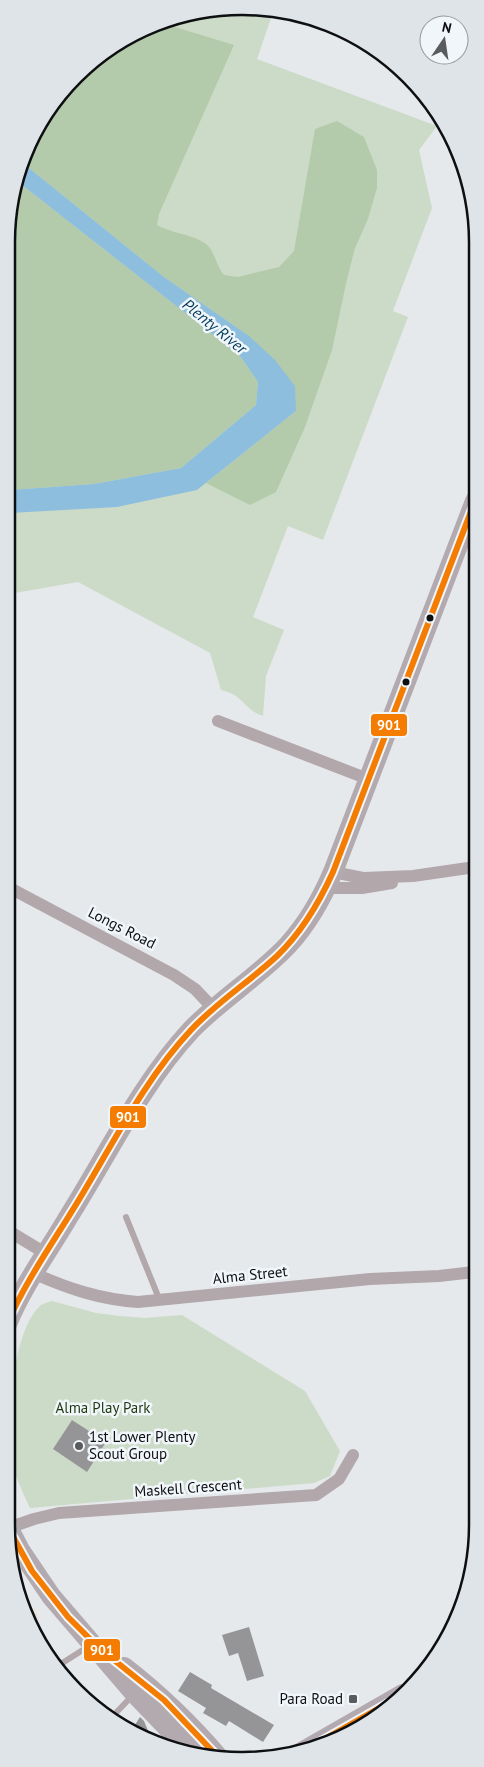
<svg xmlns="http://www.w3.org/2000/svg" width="484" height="1767" font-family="'PT Sans',sans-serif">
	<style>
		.education { fill: #eae1d9 }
		.green { fill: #ccdbc7 }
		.forest { fill: #b3cbab }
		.water { fill: #8ebede }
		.building { fill: #959597 }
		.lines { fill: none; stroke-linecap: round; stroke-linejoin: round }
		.service { stroke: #b2a8ab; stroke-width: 6 }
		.minor { stroke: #b2a8ab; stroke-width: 12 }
		.primary { stroke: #b3aaaf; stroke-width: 20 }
		.bus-1-casing { stroke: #f1f6fb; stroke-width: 10 }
		.bus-1 { stroke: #f37c01; stroke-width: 6 }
		.bus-dot { fill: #0e0f11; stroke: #f1f6fb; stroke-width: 2 }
		.poi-dot { fill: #5a5b5d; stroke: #f1f6fb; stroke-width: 2 }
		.labels { text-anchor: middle; stroke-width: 5; stroke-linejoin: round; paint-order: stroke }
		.street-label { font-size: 15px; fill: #0e0f11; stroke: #f1f6fb }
		.park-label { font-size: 15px; fill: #1e380d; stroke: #f1f6fb }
		.poi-label { font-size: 15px; fill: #0e0f11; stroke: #f1f6fb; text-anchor: start }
		.water-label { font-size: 16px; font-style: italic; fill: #023b59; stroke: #f1f6fb }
		.rim { fill: none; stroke: #0e0f11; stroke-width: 2.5 }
		.line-badge { stroke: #f1f6fb; stroke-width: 2 }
		.badge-label { font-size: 14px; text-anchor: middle; font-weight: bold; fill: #fff }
	</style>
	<rect width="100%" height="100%" fill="#e6e9eb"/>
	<path class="education" d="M19,1589L39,1616L36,1633L24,1615Z"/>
	<path class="green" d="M196,11L290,12L272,15L257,59L437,126L419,150L432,208L393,311L408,317L323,540L288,526L253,617L284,630L266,676L263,716C243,709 244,695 221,690L210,653L78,582L9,594L11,196L46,111L111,46Z
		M52,1301L96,1313L120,1316L145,1318L182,1315L305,1391L340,1451L330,1476L314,1483L30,1508C21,1489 12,1470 10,1449C6,1416 14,1327 41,1305C44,1303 49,1302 52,1301Z"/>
	<path class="forest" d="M165,24L234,45L159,214L157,225C171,233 195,235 206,244C215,251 216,266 224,275L238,277L279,267L294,251L315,129L337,121L364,137L377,170V188L368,219L355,248L347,279L332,350L305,427L276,492L250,505L206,483L296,411L246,334L164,277L24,164L46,111L111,46Z
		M17,181L240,356L258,382L256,405L181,468L94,484L10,490L11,196Z"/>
	<path class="water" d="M24,164L164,277L249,336L275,360L295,386L296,411L197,490L117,507L10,513V490L94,484L181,468L256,405L258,382L240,356L17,181Z"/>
	<path class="building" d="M72,1420L106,1442L87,1472L53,1449Z
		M249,1627L264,1676L247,1681L238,1653L229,1656L222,1635Z
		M190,1672L212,1685L211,1688L274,1725L263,1742L229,1721L226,1726L203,1713L206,1708L178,1691Z
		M140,1717L144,1721L152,1740L137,1736L131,1731Z"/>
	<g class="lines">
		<path class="service" d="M126,1217L160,1301
			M56,1667L89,1646
			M112,1717L132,1696"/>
		<path class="minor" d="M218,721L368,779
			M333,872L363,878L413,876L475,867
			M8,887L174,975L195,989L213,1008
			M326,888H362L392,883
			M7,1230L45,1253
			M33,1273C69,1289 99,1299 138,1302L370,1279L439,1276L474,1272
			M8,1528L34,1519L59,1513L316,1495L339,1479L353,1455"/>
		<path class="primary" d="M7,1324C23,1285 48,1252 69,1216C108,1154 141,1084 191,1030C221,999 259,976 288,945C308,923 322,898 333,872L475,501
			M6,1523L20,1550L51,1596L135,1694L189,1750
			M124,1667C159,1694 191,1725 220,1759
			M300,1753L403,1694"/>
		<defs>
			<path id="bus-1" d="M7,1324C27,1278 57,1237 83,1193C116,1138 146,1078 191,1030C217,1002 249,982 277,956C302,932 319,903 333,872L475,501
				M6,1524L32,1571L68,1617L99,1648L164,1700L219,1758
				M300,1753L402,1695"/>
		</defs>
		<use href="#bus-1" class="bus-1-casing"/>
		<use href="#bus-1" class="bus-1"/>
	</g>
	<g class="bus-dot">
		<circle cx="430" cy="618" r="4.5"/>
		<circle cx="406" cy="682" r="4.5"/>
	</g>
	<g class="poi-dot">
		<circle cx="79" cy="1446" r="5"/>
		<rect x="348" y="1694" width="10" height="10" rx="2.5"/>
	</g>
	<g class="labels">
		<g class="street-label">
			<text transform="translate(122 928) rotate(27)" y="5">Longs Road</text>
			<text transform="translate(250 1275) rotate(-6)" y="5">Alma Street</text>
			<text transform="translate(188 1488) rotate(-4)" y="5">Maskell Crescent</text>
		</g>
		<g class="park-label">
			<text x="103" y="1413">Alma Play Park</text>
		</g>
		<g class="poi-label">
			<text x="89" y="1442">1st Lower Plenty<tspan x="89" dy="17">Scout Group</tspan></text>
			<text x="343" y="1704" text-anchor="end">Para Road</text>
		</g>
		<g class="water-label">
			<text transform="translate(215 326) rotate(39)" y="6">Plenty River</text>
		</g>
	</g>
	<path d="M0 0H484V1767H0ZM242 15H242A227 227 0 0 1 469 242V1525A227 227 0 0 1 242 1752H242A227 227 0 0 1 15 1525V242A227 227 0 0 1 242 15Z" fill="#dfe4e8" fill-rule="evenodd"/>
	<path class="rim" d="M242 15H242A227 227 0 0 1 469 242V1525A227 227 0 0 1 242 1752H242A227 227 0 0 1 15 1525V242A227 227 0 0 1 242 15Z"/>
	<g class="line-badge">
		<rect x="370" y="713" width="38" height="24" rx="5" fill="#f37c01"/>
		<rect x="109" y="1105" width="38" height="24" rx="5" fill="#f37c01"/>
		<rect x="83" y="1638" width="38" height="24" rx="5" fill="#f37c01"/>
	</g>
	<g class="badge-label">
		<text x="389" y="730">901</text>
		<text x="128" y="1122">901</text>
		<text x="102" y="1655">901</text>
	</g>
	<g transform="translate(444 40) rotate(13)"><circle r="24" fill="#f1f6fb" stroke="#969a9d"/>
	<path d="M0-4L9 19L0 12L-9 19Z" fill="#5a5b5d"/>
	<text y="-8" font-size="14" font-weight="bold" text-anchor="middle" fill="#0e0f11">N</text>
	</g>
</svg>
